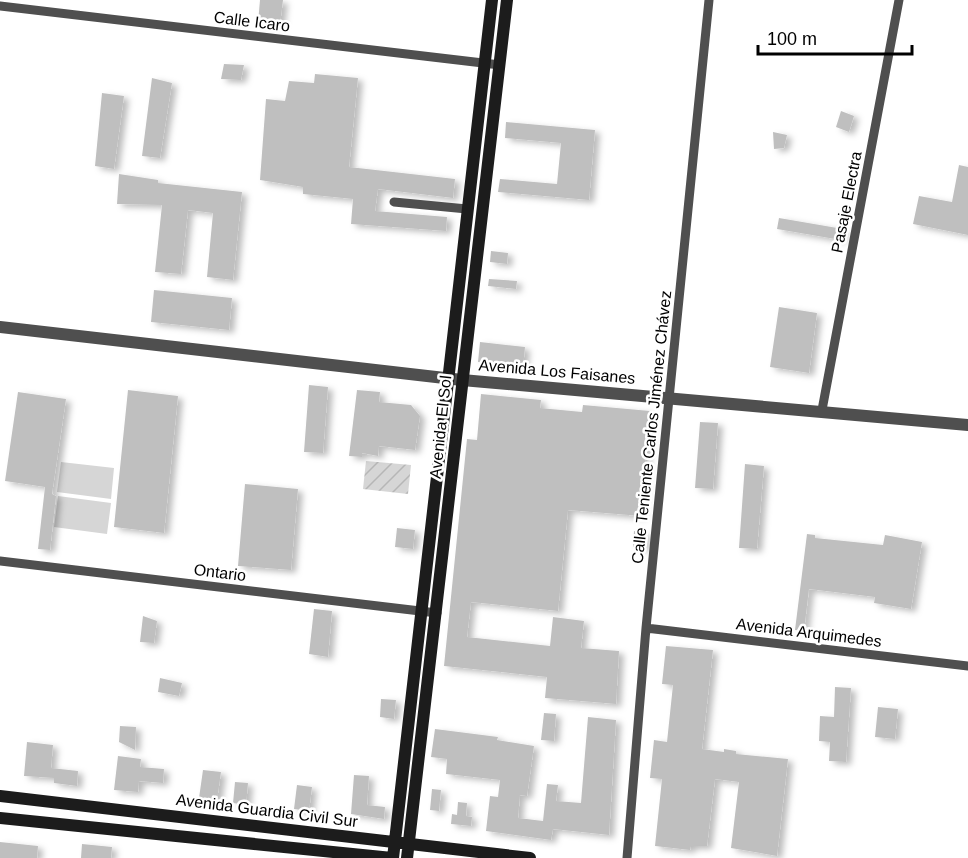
<svg xmlns="http://www.w3.org/2000/svg" width="968" height="858" font-family="Arial,sans-serif">
	<style>
		.grass { fill: #d6d6d6 }
		.garden { fill: url(#garden-furrows) }
		.building { fill: #bfbfbf; filter: url(#shadow) }
		.lines { fill: none; stroke-linecap: round; stroke-linejoin: round }
		.minor { stroke: #4f4f4f; stroke-width: 9 }
		.tertiary { stroke: #4f4f4f; stroke-width: 12 }
		.secondary { stroke: #1c1c1c; stroke-width: 12 }
		.labels { text-anchor: middle; stroke-width: 5; stroke-linejoin: round; paint-order: stroke }
		.street-label { font-size: 16px; fill: #000; stroke: #fff }
	</style>
	<defs>
		<pattern id="garden-furrows" width="10" height="10" patternUnits="userSpaceOnUse" patternTransform="scale(1.5)"><rect width="10" height="10" fill="#d6d6d6"/><path d="M-1 1l2-2M0 10L10 0M9 11l2-2" fill="none" stroke="#b6b6b6"/></pattern>
		<filter id="shadow"><feDropShadow dx="5" dy="3" stdDeviation="3" flood-color="#0004"/></filter>
	</defs>
	<rect width="100%" height="100%" fill="#fff"/>
	<path class="grass" d="M61,462L114,468L111,499L57,492Z
		M58,496L111,503L107,534L54,527Z"/>
	<path class="garden" d="M366,461L411,465L408,494L363,489Z"/>
	<path class="building" d="M260,0H283L280,24L258,23Z
		M224,64L244,65L241,80L221,79Z
		M315,74L358,78L349,167L455,179L453,198L378,189L375,211L447,217L446,231L351,224L353,199L303,194V187L260,180L266,99L285,101L289,81L314,83Z
		M152,78L172,83L160,158L142,156Z
		M102,93L124,96L114,169L95,166Z
		M841,111L854,116L849,132L836,127Z
		M506,122L595,130L589,200L498,192L500,179L557,184L561,143L505,138Z
		M773,132L787,135L784,148L774,149Z
		M959,165L968,167V235L913,224L919,196L952,202Z
		M119,174L158,180V183L242,192L233,280L207,277L213,213L188,210L181,274L155,272L162,205L117,204Z
		M779,218L843,229L841,240L777,229Z
		M491,251L508,253L507,264L490,262Z
		M489,279L517,281L516,289L488,286Z
		M154,290L232,298L229,330L151,322Z
		M779,307L817,313L809,373L770,367Z
		M480,342L525,347L523,368L478,362Z
		M309,385L328,387L323,453L304,452Z
		M128,390L178,396L164,533L114,527Z
		M357,390L380,392L379,402L411,405L420,416L415,450L379,446L378,456L362,453V457L349,456Z
		M18,392L66,399L52,494L56,496L50,550L38,549L45,487L5,481Z
		M481,394L541,400L540,408L582,412L583,405L650,411L641,516L568,510L558,611L471,602L467,637L550,646L553,617L584,621L581,648L619,651L616,704L545,698L547,677L444,666L467,439L477,440Z
		M700,422L718,423L713,489L695,488Z
		M745,464L764,466L757,549L739,548Z
		M245,484L298,489L291,570L238,566Z
		M397,528L415,530L413,549L395,547Z
		M634,531L645,533L644,549L633,547Z
		M807,534L815,535V538L883,545L885,535L922,542L911,609L874,603L875,597L809,589L804,631L795,630Z
		M314,609L332,611L328,657L309,654Z
		M143,616L157,621L154,643L140,642Z
		M666,646L713,650L702,749L724,752V749L736,751V754L788,759L777,856L731,848L739,782L715,779L707,846H691L690,850L655,846L662,779L650,778L654,740L667,742L673,685L662,684Z
		M160,678L182,683L179,696L158,692Z
		M835,687L851,688L846,762L829,761L830,742L819,741L820,716L834,717Z
		M381,699L396,700L394,719L380,717Z
		M878,707L898,709L895,739L875,737Z
		M544,713L556,714L554,741L541,740Z
		M588,717L616,720L609,835L553,829L551,840L486,831L490,796L498,797L500,780L446,774L447,759L431,757L435,729L498,737L497,740L534,746L527,796L520,795L518,818L543,821L547,784L558,785L556,801L581,803Z
		M120,726L136,727L135,750L119,742Z
		M27,742L53,745L51,768L78,771L77,786L54,783V778L24,776Z
		M118,756L141,759L140,767L164,769L163,783L139,781L138,792L114,790Z
		M203,770L221,772L217,800L199,798Z
		M354,775L369,776L367,805L385,807L384,819L351,814Z
		M235,782L248,783L246,805L233,803Z
		M297,785L312,787L309,811L294,809Z
		M432,789L441,790L439,811L430,810Z
		M458,802L467,803L466,816L472,817L471,826L451,824L452,814L457,815Z
		M0,842L38,846L37,858H0Z
		M82,844L112,847L111,858H81Z"/>
	<g class="lines">
		<path class="minor" d="M0,6L500,65
			M394,202L467,209
			M822,410L899,0
			M0,561L437,613
			M646,628L968,666
			M627,858L646,628L709,0"/>
		<path class="tertiary" d="M0,327L462,380L968,425"/>
		<path class="secondary" d="M0,796L530,858
			M0,818L392,858
			M393,858L492,0
			M407,858L507,0"/>
	</g>
	<g class="labels">
		<g class="street-label">
			<text transform="translate(252 21) rotate(7)" y="6">Calle Icaro</text>
			<text transform="translate(846 202) rotate(-79)" y="6">Pasaje Electra</text>
			<text transform="translate(557 371) rotate(5)" y="6">Avenida Los Faisanes</text>
			<text transform="translate(440 427) rotate(-84)" y="6">Avenida El Sol</text>
			<text transform="translate(651 427) rotate(-84)" y="6">Calle Teniente Carlos Jiménez Chávez</text>
			<text transform="translate(220 572) rotate(7)" y="6">Ontario</text>
			<text transform="translate(809 632) rotate(7)" y="6">Avenida Arquimedes</text>
			<text transform="translate(267 810) rotate(7)" y="6">Avenida Guardia Civil Sur</text>
		</g>
	</g>
	<path d="M758 45v9h154v-9" fill="none" stroke="#000000" stroke-width="3"/>
	<text x="767" y="45" font-size="18" fill="#000000" stroke="#ffffff" stroke-width="4.5" paint-order="stroke">100 m</text>
</svg>
